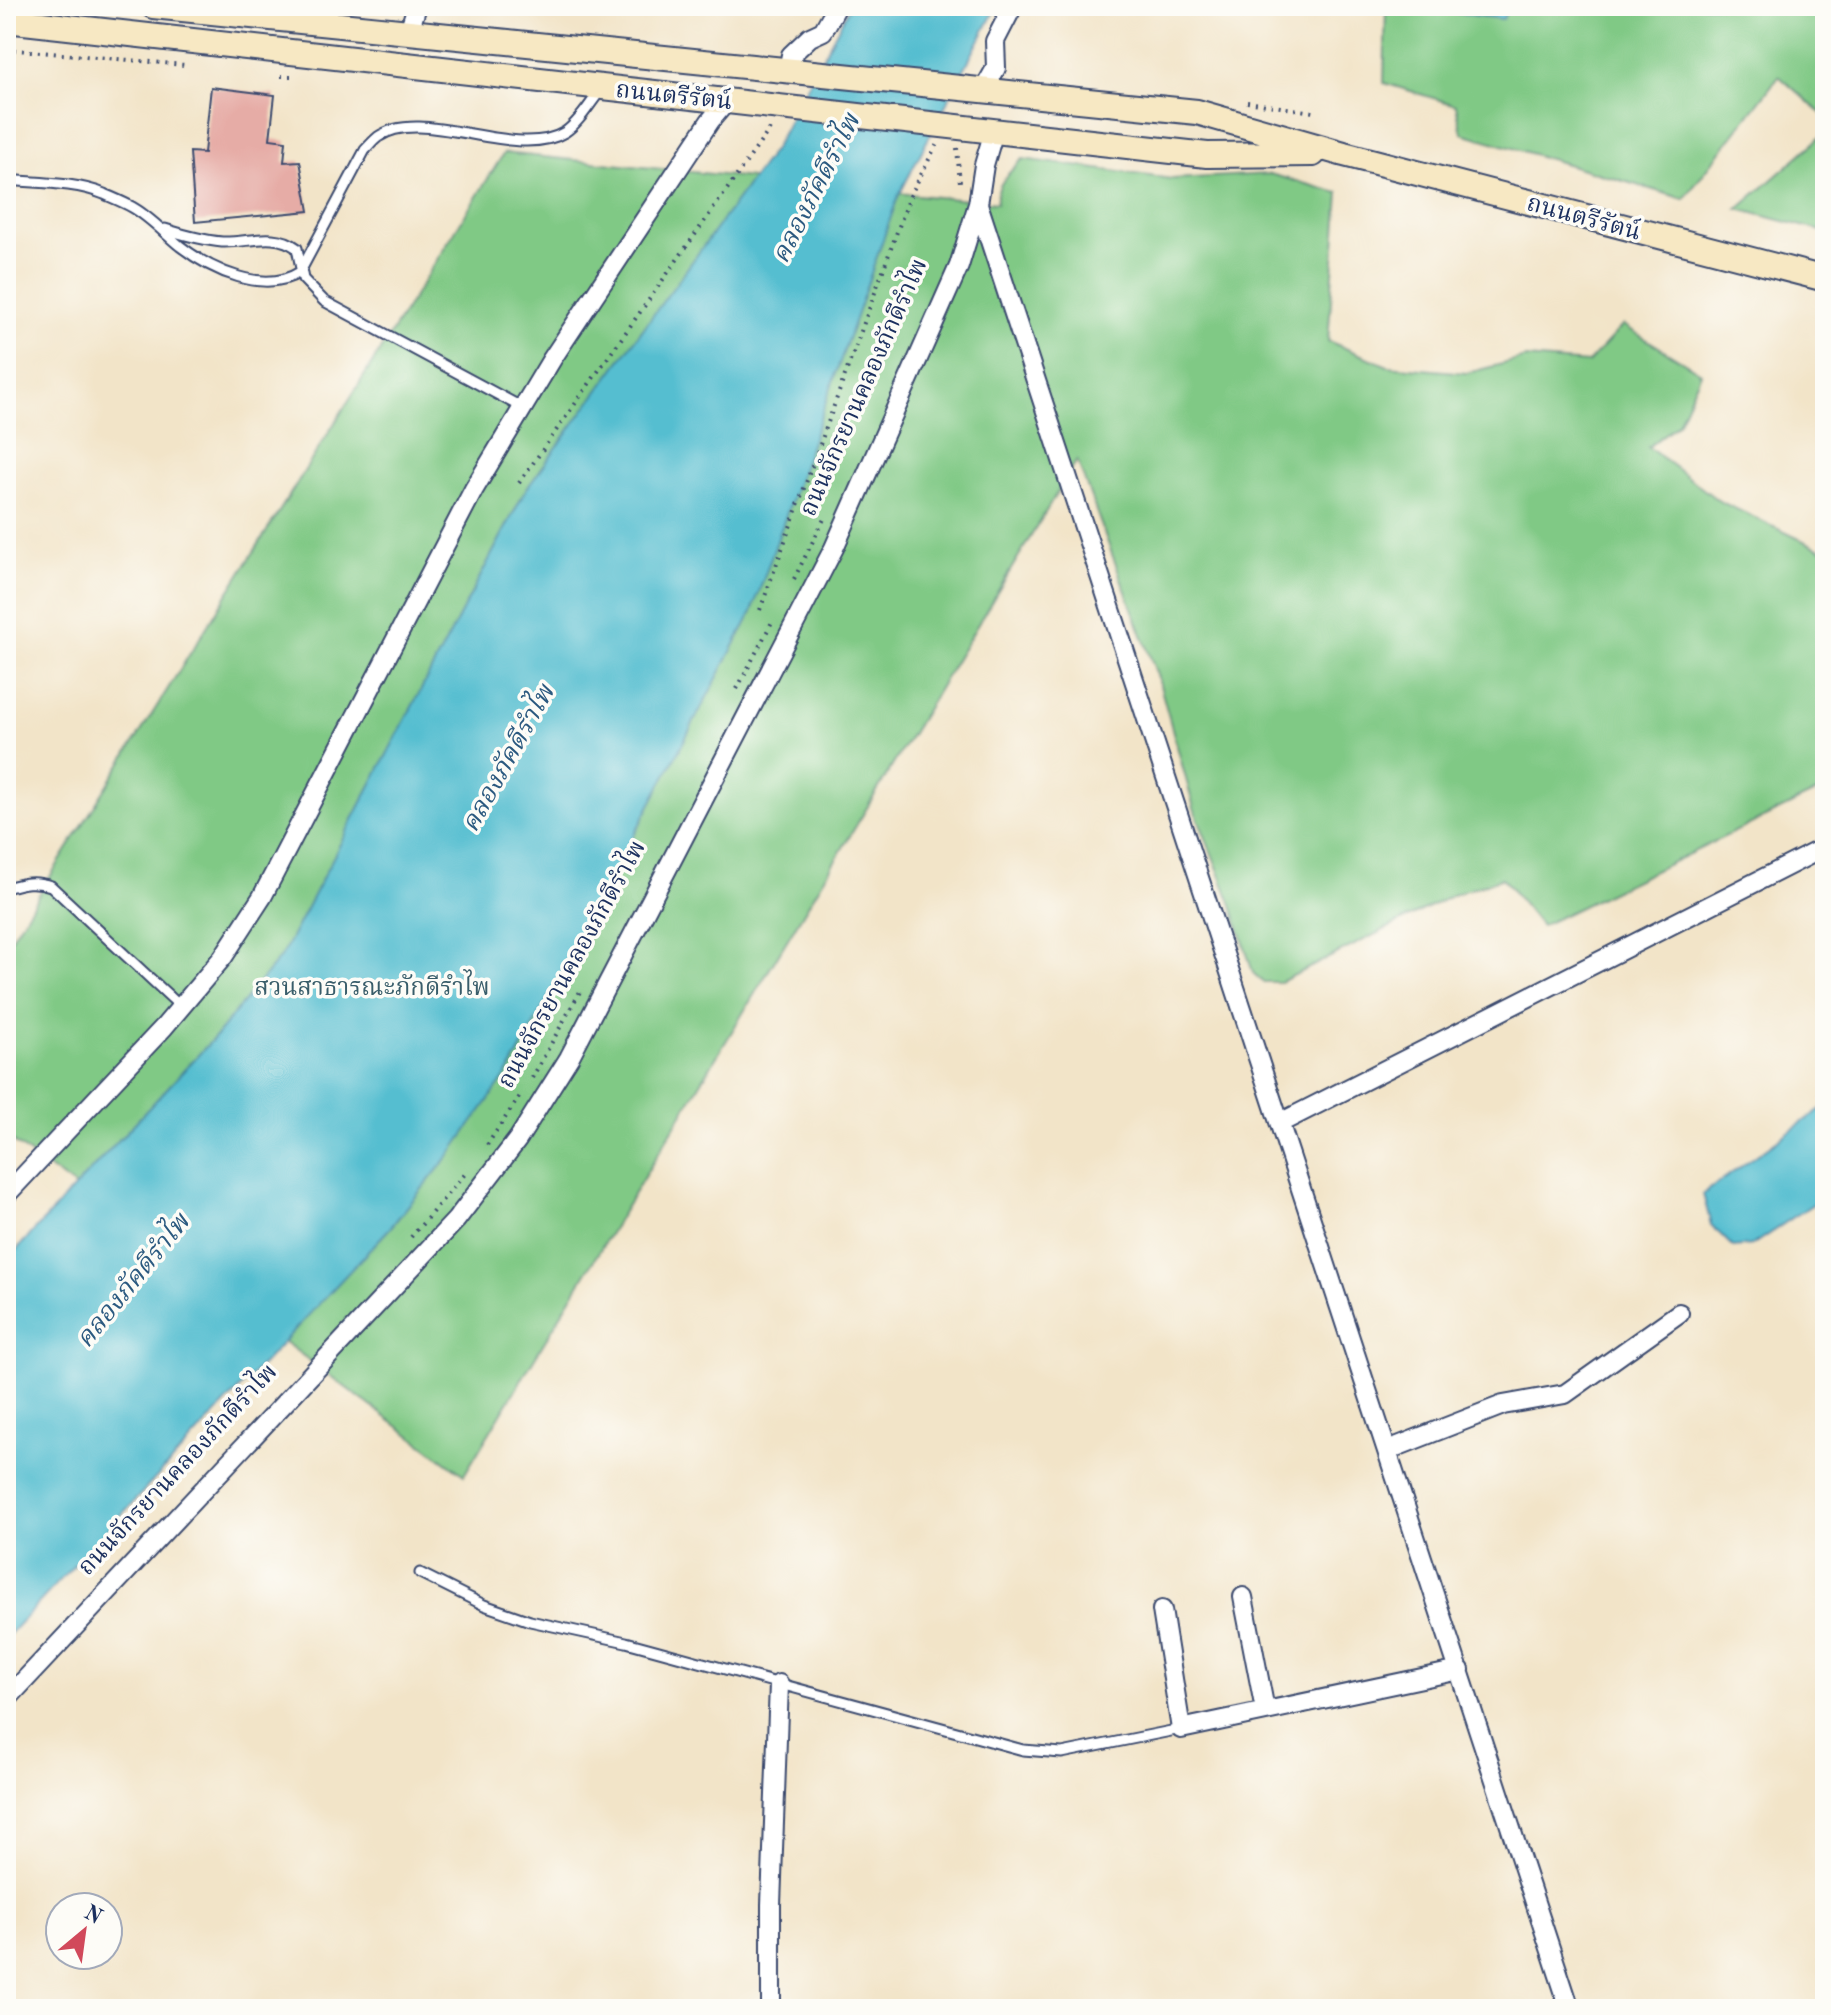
<svg xmlns="http://www.w3.org/2000/svg" width="1831" height="2015" font-family="'Old Standard TT','Noto Serif Thai',serif">
	<style>
		.green { fill: #80c985; stroke: #4e7c72; stroke-width: 2 }
		.water { fill: #54bed0; stroke: #387697; stroke-width: 2 }
		.building { fill: #e6aca6 }
		.lines { fill: none; stroke-linecap: round; stroke-linejoin: round }
		.lane-casing { stroke: #3b4a6e; stroke-width: 13 }
		.street-casing { stroke: #3b4a6e; stroke-width: 22 }
		.secondary-casing { stroke: #3b4a6e; stroke-width: 28 }
		.path { stroke: #3b4a6e; stroke-width: 4; stroke-dasharray: 2 6; stroke-linecap: butt }
		.lane { stroke: #fff; stroke-width: 9 }
		.street { stroke: #fff; stroke-width: 18 }
		.secondary { stroke: #f7e8c3; stroke-width: 24 }
		.labels { text-anchor: middle; stroke-width: 7; stroke-linejoin: round; paint-order: stroke }
		.street-label { font-size: 24px; fill: #1b2f5e; stroke: #fdfcf7 }
		.park-label { font-size: 24px; fill: #395d6a; stroke: #fdfcf7 }
		.water-label { font-size: 26px; font-style: italic; fill: #2c5a80; stroke: #fdfcf7 }
	</style>
	<rect width="100%" height="100%" fill="#fdfcf7"/>
	<filter id="ink" filterUnits="userSpaceOnUse"><feTurbulence type="fractalNoise" baseFrequency=".0125" numOctaves="2"/><feDisplacementMap in="SourceGraphic" scale="16" xChannelSelector="R" yChannelSelector="G"/><feConvolveMatrix kernelMatrix="1 2 1 2 8 2 1 2 1" color-interpolation-filters="sRGB"/></filter>
	<filter id="wash" filterUnits="userSpaceOnUse"><feTurbulence type="fractalNoise" baseFrequency=".006" numOctaves="4" result="noise"/><feDisplacementMap in="SourceGraphic" scale="32" xChannelSelector="R" yChannelSelector="G"/><feGaussianBlur stdDeviation="1.8" result="paint"/><feColorMatrix in="noise" values="0 0 0 0 0 0 0 0 0 0 0 0 0 0 0 0 0 1.4 0 .05"/><feComposite in="paint" operator="in"/></filter>
	<g filter="url(#wash)">
		<rect width="100%" height="100%" fill="#f2e4c8"/>
		<path class="green" d="M1386,6H1825V117L1779,76L1684,199L1462,133L1456,105L1384,83Z
			M1825,133V232L1738,209Z
			M504,153L997,203C994,186 1011,170 1023,159L1172,179L1270,174L1339,193L1328,341L1388,366L1467,373L1526,358L1588,363L1623,325L1701,373L1678,423L1648,447L1719,501L1825,551V788L1541,926L1502,878L1455,894L1281,982H1263L1253,973L1232,905L1194,808L1158,678L1077,460L464,1475L6,1136V947Z"/>
		<path class="water" d="M850,6H997L898,197L752,612L510,1070L449,1156L390,1228L6,1638V1261L214,1038L282,955L525,491L774,149Z
			M1429,6H1509L1503,19L1431,10Z
			M1825,1106V1196L1752,1245L1733,1247L1711,1225L1703,1194Z"/>
		<g id="blocks">
			<path class="building" d="M211,87L275,95L270,139L286,141L284,162L300,161L309,211L195,222L190,152L204,153Z"/>
		</g>
	</g>
	<g filter="url(#ink)">
		<use href="#blocks" fill-opacity="0" stroke="#3b4a6e" stroke-width="2"/>
		<g class="lines">
			<defs>
				<path id="lane" d="M6,180C37,183 75,182 104,194C113,198 123,202 132,207C150,217 164,233 180,246C211,270 264,295 300,272L365,150C369,146 373,141 378,137C422,105 517,162 565,132C579,123 590,103 601,90
					M165,229C184,235 201,240 222,242C248,243 274,231 297,248L303,279L324,301L523,408
					M6,888C23,883 34,880 51,886L181,1007
					M420,1573L484,1605L530,1621L626,1642L1023,1750L1062,1753L1181,1729"/>
				<path id="street" d="M408,34L417,6
					M788,70L791,55L810,37L823,31L837,6
					M984,89L996,68L995,41L1013,6
					M994,131L984,165L978,204L1570,2009
					M1280,1123L1825,847
					M6,1195L164,1027L223,957L262,897L474,489L552,359L710,121L727,101
					M1388,1450L1503,1405L1565,1394L1679,1313
					M1243,1597L1265,1710
					M1162,1610L1181,1729L1460,1670
					M6,1700L456,1220L518,1139L569,1058L834,548L959,266L978,204
					M771,2009V1905L779,1684"/>
				<path id="secondary" d="M153,6L1197,112L1344,154L1825,279
					M6,20L1207,155L1313,154"/>
			</defs>
			<use href="#lane" class="lane-casing"/>
			<use href="#street" class="street-casing"/>
			<use href="#secondary" class="secondary-casing"/>
			<path class="path" d="M6,49L185,65
				M281,76H293
				M1247,102L1313,112
				M957,148L960,183
				M519,483L772,126
				M794,579L826,515
				M760,610L910,196L937,144
				M737,689L772,622
				M532,1078L582,988
				M487,1145L520,1096
				M411,1237L465,1174"/>
			<use href="#lane" class="lane"/>
			<use href="#street" class="street"/>
			<use href="#secondary" class="secondary"/>
		</g>
	</g>
	<g class="labels">
		<g class="street-label">
			<text transform="translate(674 95) rotate(6)" y="8">ถนนตรีรัตน์</text>
			<text transform="translate(1584 217) rotate(15)" y="8">ถนนตรีรัตน์</text>
			<text transform="translate(863 387) rotate(-66)" y="8">ถนนจักรยานคลองภักดีรำไพ</text>
			<text transform="translate(571 964) rotate(-61)" y="8">ถนนจักรยานคลองภักดีรำไพ</text>
			<text transform="translate(177 1469) rotate(-47)" y="8">ถนนจักรยานคลองภักดีรำไพ</text>
		</g>
		<g class="park-label">
			<text x="372" y="995">สวนสาธารณะภักดีรำไพ</text>
		</g>
		<g class="water-label">
			<text transform="translate(815 188) rotate(-63)" y="9">คลองภัคดีรำไพ</text>
			<text transform="translate(507 758) rotate(-61)" y="9">คลองภัคดีรำไพ</text>
			<text transform="translate(132 1280) rotate(-51)" y="9">คลองภัคดีรำไพ</text>
		</g>
	</g>
	<rect width="1831" height="2015" fill="none" stroke="#fdfcf7" stroke-width="32"/>
	<g transform="translate(84 1931) rotate(29)"><circle r="38" fill="#fdfcf7" stroke="#a3aaba" stroke-width="2"/>
	<path d="M0-6L14 30L0 20L-14 30Z" fill="#d1495b"/>
	<text y="-12" font-size="22" font-weight="bold" text-anchor="middle" fill="#1b2f5e">N</text>
	</g>
</svg>
